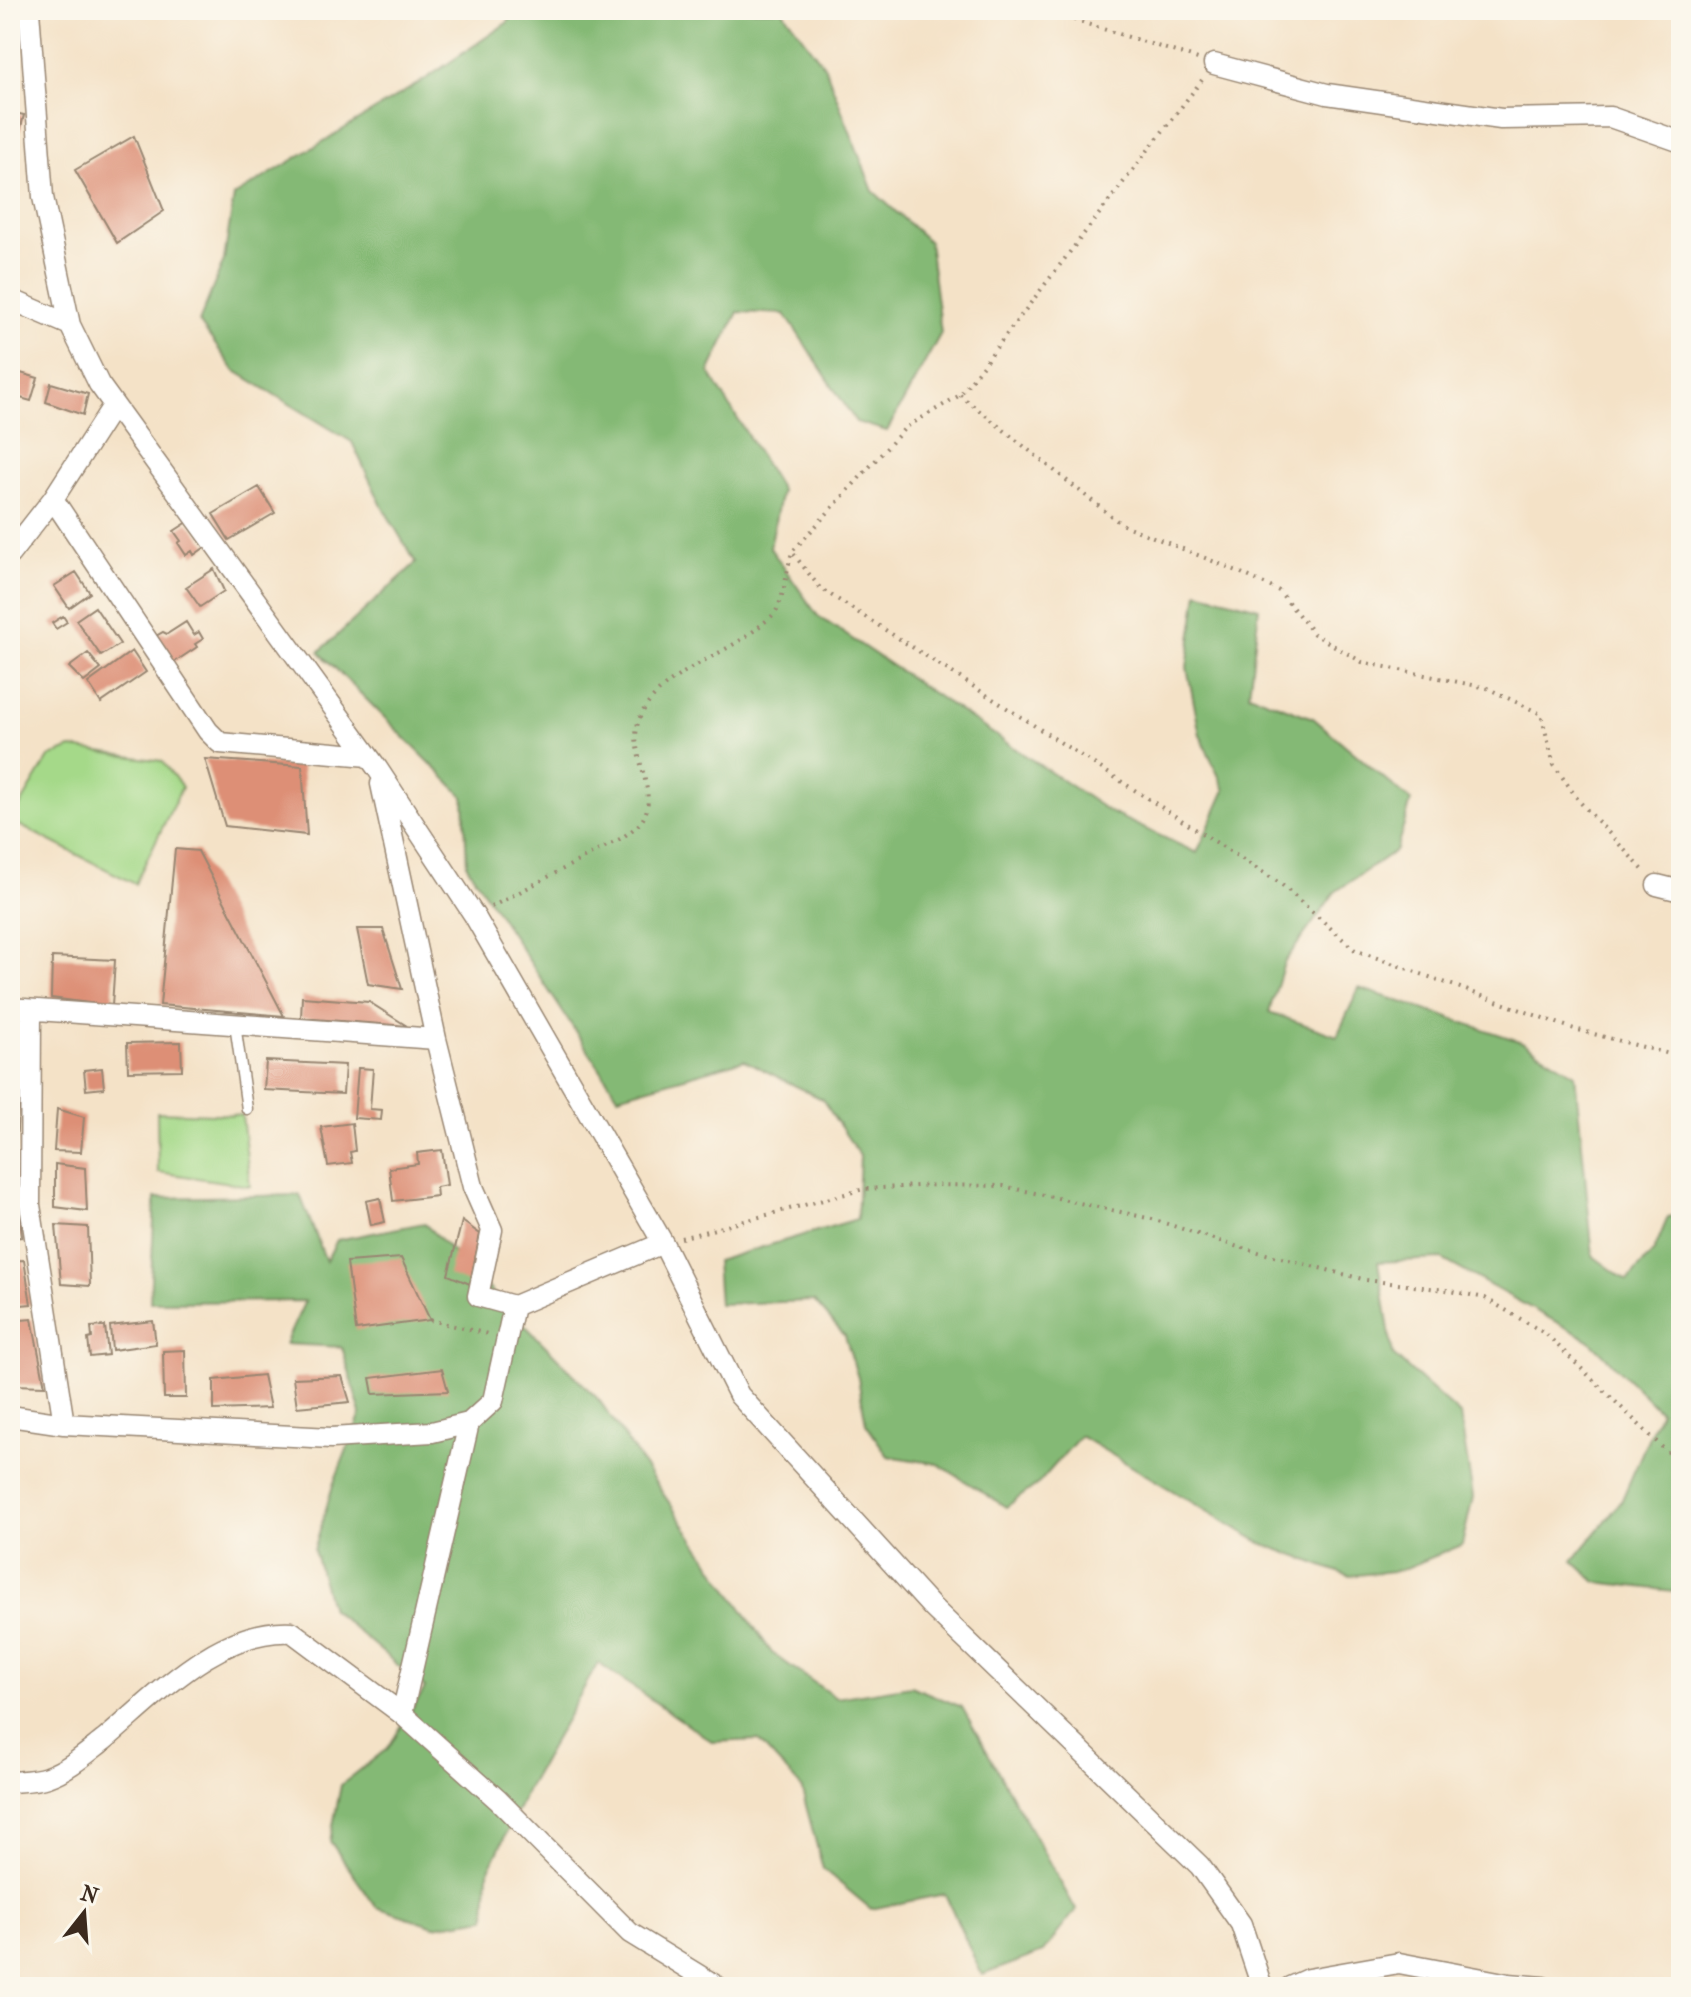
<svg xmlns="http://www.w3.org/2000/svg" width="1691" height="1997" font-family="'IM FELL French Canon',serif">
	<style>
		.green { fill: #a5d989; stroke: #708254; stroke-width: 2 }
		.forest { fill: #84b975; stroke: #60724a; stroke-width: 2 }
		.building { fill: #dd8f76 }
		.lines { fill: none; stroke-linecap: round; stroke-linejoin: round }
		.service-casing { stroke: #988672; stroke-width: 13 }
		.minor-casing { stroke: #988672; stroke-width: 23 }
		.path { stroke: #988672; stroke-width: 4; stroke-dasharray: 2 6; stroke-linecap: butt }
		.service { stroke: #fff; stroke-width: 10 }
		.minor { stroke: #fff; stroke-width: 20 }
	</style>
	<rect width="100%" height="100%" fill="#fbf7ec"/>
	<filter id="ink" filterUnits="userSpaceOnUse"><feTurbulence type="fractalNoise" baseFrequency=".0125" numOctaves="2"/><feDisplacementMap in="SourceGraphic" scale="16" xChannelSelector="R" yChannelSelector="G"/><feConvolveMatrix kernelMatrix="1 2 1 2 8 2 1 2 1" color-interpolation-filters="sRGB"/></filter>
	<filter id="wash" filterUnits="userSpaceOnUse"><feTurbulence type="fractalNoise" baseFrequency=".006" numOctaves="4" result="noise"/><feDisplacementMap in="SourceGraphic" scale="32" xChannelSelector="R" yChannelSelector="G"/><feGaussianBlur stdDeviation="1.8" result="paint"/><feColorMatrix in="noise" values="0 0 0 0 0 0 0 0 0 0 0 0 0 0 0 0 0 1.4 0 .05"/><feComposite in="paint" operator="in"/></filter>
	<g filter="url(#wash)">
		<rect width="100%" height="100%" fill="#f4e2c7"/>
		<path class="green" d="M71,748L162,761L182,787L135,884L11,821L49,757Z
			M157,1112L242,1115L250,1186L158,1172Z"/>
		<path class="forest" d="M512,10H782L825,67L873,191L929,242L941,333L887,431L856,422L785,314L738,312L709,372L781,490L770,548L818,616L1111,813L1197,853L1225,790L1200,735L1187,667L1198,592L1259,608L1249,694L1313,718L1411,801L1396,850L1335,892L1284,963L1269,1012L1337,1036L1359,988L1522,1042L1575,1074L1593,1256L1627,1281L1654,1251L1668,1217L1681,1215V1592L1596,1582L1573,1561L1621,1502L1660,1411L1589,1340L1442,1259L1378,1262L1393,1355L1460,1415L1473,1497L1462,1545L1401,1570L1349,1576L1263,1544L1080,1436L1039,1483L1006,1507L938,1464L888,1456L866,1424L858,1378L845,1336L814,1301L719,1304L716,1261L857,1219L860,1156L822,1099L744,1060L618,1096L467,866L464,797L319,652L416,563L382,506L352,442L234,370L199,322L224,260L234,196L427,78L508,22Z
			M300,1195L326,1261L337,1240L424,1223L599,1400L772,1653L836,1698L911,1686L962,1707L1076,1910L1043,1952L982,1975L945,1894L871,1909L823,1869L801,1787L758,1740L713,1742L598,1663L528,1787L488,1872L486,1918L434,1926L376,1907L330,1841L341,1785L388,1748L425,1688L331,1609L314,1550L333,1485L361,1414L342,1347L285,1344L305,1301L150,1302L155,1198Z"/>
		<g id="blocks">
			<path class="building" d="M10,112L24,115L20,131L10,129Z
				M134,136L164,211L117,243L75,170Z
				M10,370L38,378L31,401L10,395Z
				M51,383L88,394L83,415L46,402Z
				M259,487L275,513L229,540L213,514Z
				M188,522L208,545L194,555L192,551L186,555L178,543L181,541L174,531Z
				M214,569L224,591L200,607L186,587Z
				M76,572L90,593L69,608L54,586Z
				M95,607L120,644L101,656L76,620Z
				M63,616L67,622L56,629L52,623Z
				M186,622L194,635L199,632L203,639L195,644L197,647L173,663L151,639L163,632L167,634Z
				M132,651L146,672L101,703L88,683Z
				M88,653L101,669L84,682L69,667Z
				M205,759L302,766L307,835L225,826Z
				M175,849L198,851L284,1016L160,1005Z
				M357,929H383L402,989L368,984Z
				M52,957L115,960L112,1006L51,998Z
				M302,997L369,1002L407,1026L301,1018Z
				M10,1030L21,1031L23,1087L10,1084Z
				M181,1042L182,1070L128,1071L127,1043Z
				M266,1061L345,1065L343,1094L264,1090Z
				M102,1068L104,1088L86,1090L84,1070Z
				M358,1068L373,1069L370,1109L382,1110L381,1120L354,1118Z
				M10,1103L18,1104L16,1152L10,1153Z
				M57,1109L84,1117L81,1152L54,1151Z
				M352,1123L355,1151L350,1152L352,1163L328,1166L321,1127Z
				M442,1150L447,1185L436,1187L437,1196L393,1201L389,1168L418,1164L417,1153Z
				M55,1164L85,1168L87,1211L55,1207Z
				M16,1172L22,1237L10,1238V1173Z
				M380,1198L385,1222L371,1225L366,1201Z
				M462,1221L480,1234L470,1284L448,1275Z
				M56,1225L88,1227L90,1286L61,1284Z
				M401,1258L430,1320L356,1330L347,1262Z
				M24,1260L31,1304L10,1306V1261Z
				M32,1319L45,1386L13,1385L10,1364V1321Z
				M153,1321L156,1344L112,1350L110,1326Z
				M105,1326L108,1355L90,1357L88,1339L92,1338L91,1327Z
				M185,1350L186,1398H164L163,1351Z
				M442,1369L448,1391L373,1394L370,1378Z
				M263,1375L270,1408L214,1410V1380Z
				M342,1376L350,1402L297,1407L293,1378Z"/>
		</g>
	</g>
	<g filter="url(#ink)">
		<use href="#blocks" fill-opacity="0" stroke="#988672" stroke-width="2"/>
		<g class="lines">
			<defs>
				<path id="service" d="M235,1024L247,1109"/>
				<path id="minor" d="M29,10L43,197L70,325L99,384L377,768L474,915L663,1243L739,1395L932,1607L1200,1866L1241,1924L1262,1987
					M1214,64L1327,94L1501,119L1610,117L1681,142
					M10,299L70,325
					M53,499L208,731L220,743L368,756
					M10,554L53,499L113,406
					M1657,885L1681,891
					M10,1008L436,1039L381,784
					M31,1010L30,1205L64,1424
					M436,1039L473,1187L492,1230L478,1296L514,1306
					M10,1416L64,1424L331,1438L432,1432L469,1423L493,1401L514,1306L663,1243
					M402,1714L469,1423
					M10,1782C22,1781 36,1781 47,1777C68,1770 87,1753 104,1740C157,1696 218,1628 292,1632L402,1714L498,1800L630,1933L718,1987
					M1290,1987L1308,1979L1399,1963L1509,1984L1543,1987"/>
			</defs>
			<use href="#service" class="service-casing"/>
			<use href="#minor" class="minor-casing"/>
			<path class="path" d="M1043,10L1198,59
				M1202,80L960,395L905,428L792,552L820,588L1281,884L1355,950L1571,1028L1681,1057
				M960,395L1121,524L1237,571L1279,591L1314,634L1362,662L1487,688L1541,714L1554,765L1579,801L1645,872
				M491,907L622,838C628,833 636,828 641,822C663,791 623,751 641,715C665,669 726,657 762,624C766,621 773,616 776,611C784,597 787,569 792,552
				M681,1238L864,1189L935,1185L1003,1186L1152,1219L1235,1246L1366,1280L1446,1290L1485,1298L1546,1334L1664,1449L1681,1462
				M430,1320L488,1334"/>
			<use href="#service" class="service"/>
			<use href="#minor" class="minor"/>
		</g>
	</g>
	<rect width="1691" height="1997" fill="none" stroke="#fbf7ec" stroke-width="40"/>
	<g transform="translate(84 1913) rotate(17)" stroke="#fbf7ec" stroke-width="6" paint-order="stroke">
	<path d="M0-6L14 30L0 20L-14 30Z" fill="#3b2a1e"/>
	<text y="-12" font-size="22" font-weight="bold" text-anchor="middle" fill="#3b2a1e">N</text>
	</g>
</svg>
